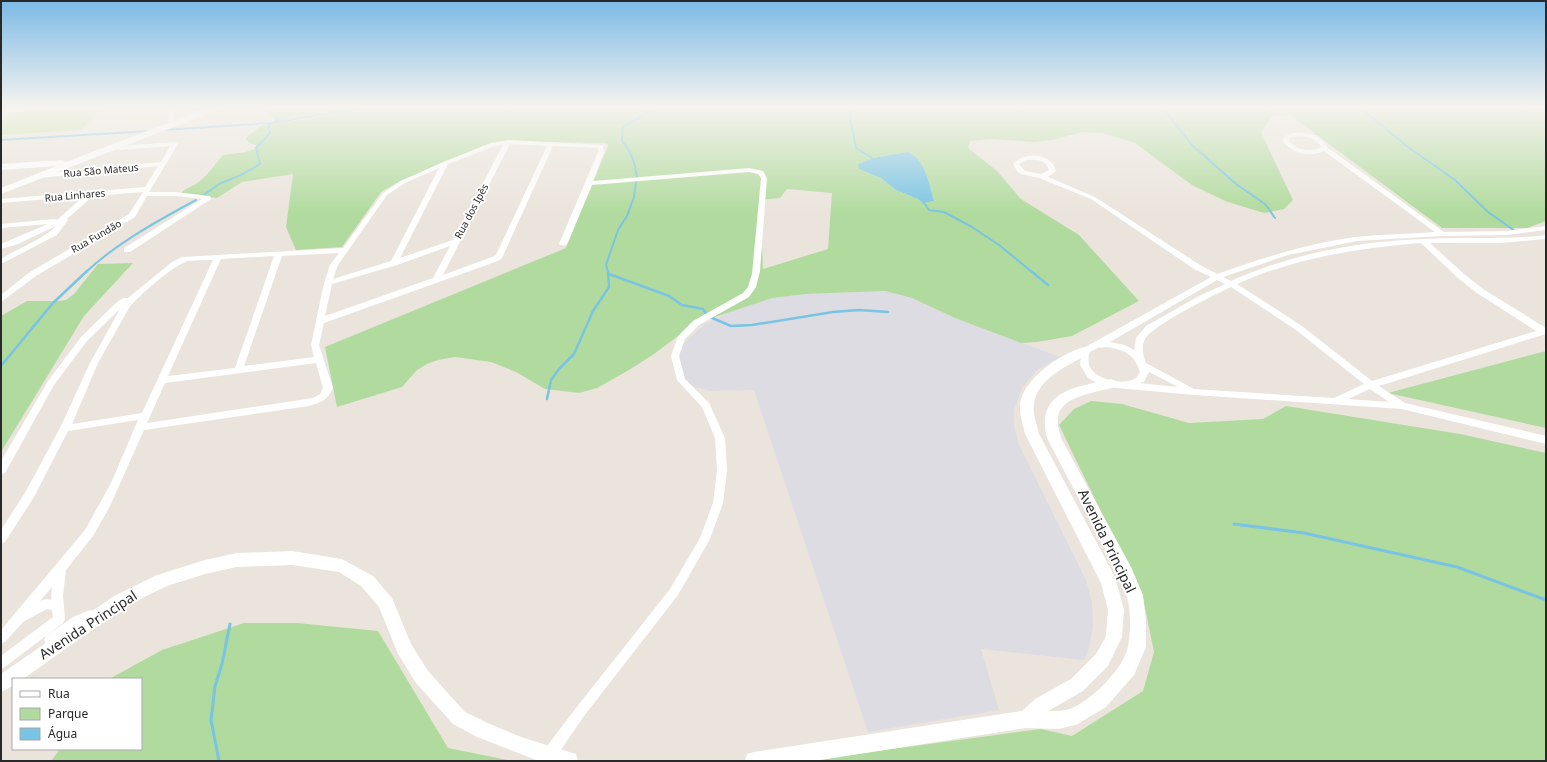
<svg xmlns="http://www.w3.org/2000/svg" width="1547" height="762" font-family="'Noto Sans',sans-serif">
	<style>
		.industrial { fill: #dedce3 }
		.education { fill: #eae1cd }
		.green { fill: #b1db9e; fill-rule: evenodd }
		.pitch { fill: #c2e29b }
		.water { fill: #79c4e2 }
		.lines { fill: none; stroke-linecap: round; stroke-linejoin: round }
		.stream-far2 { stroke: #79c4e2; stroke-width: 2 }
		.stream-far1 { stroke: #79c4e2; stroke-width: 2.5 }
		.stream { stroke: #79c4e2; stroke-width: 3 }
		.street { fill: #fff; fill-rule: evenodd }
		.secondary { fill: #fff; fill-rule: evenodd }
		.labels { text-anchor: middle; stroke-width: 4; stroke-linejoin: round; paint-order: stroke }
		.far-street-label { font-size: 10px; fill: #292929; stroke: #fff }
		.near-street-label { font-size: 14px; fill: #292929; stroke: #fff }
	</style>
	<rect width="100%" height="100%" fill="#eae4dc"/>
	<path class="industrial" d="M885,291L912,298L955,318L1060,357L1037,370L1022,388L1014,410V426L1018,443L1086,580L1092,602L1093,626L1089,649L1084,660L981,649L999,710L868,732L754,390L710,391L691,386L687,383L679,369L680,347L706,323L737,309L772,298L806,294Z"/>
	<path class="education" d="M135,106H168L163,122L122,126Z"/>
	<path class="green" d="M269,106H360L288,120H275L266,111Z
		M379,106H1546V221L1527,228H1442L1290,115L1272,116L1261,132L1293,200L1284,209L1264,213L1225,201L1192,185L1135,143L1103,133L1082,132L1052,140L1035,142L991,139L970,141L968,148L997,171L1021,199L1079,235L1139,301L1072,336L1037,342L1021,343L955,318L912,298L885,291L806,294L772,298L694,324L654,354L629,370L597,388L579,393L545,389L516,372L491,362L455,357L438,360L427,364L417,370L402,387L337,407L325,347L566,248L608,146L607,143L501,141L490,143L400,181L381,192L342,247L296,250L286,227L293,174L242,182L217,198L181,193C187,187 194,186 200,181C209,174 215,164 223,155L246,152L256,148L258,146L250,143L246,139L249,135L262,125L302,120ZM908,152C926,160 929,184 934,201L923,203L918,199L896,190L881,178L859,169L878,157ZM787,189L832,193L828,249L763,269L760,200L780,198Z
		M133,263L84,316L1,452V316L27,301H59L66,300L74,294L98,264Z
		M1546,351V428L1388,393Z
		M1091,401L1122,404L1189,423L1263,419L1286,406L1460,434L1546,453V761H803L1041,729L1072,736L1143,691L1154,652L1143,598L1059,425L1074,409Z
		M244,623H297L378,631L448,748L512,761H51L60,749H141V679L111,678L162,650Z"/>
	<path class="pitch" d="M103,107L81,130L1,135V123L10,112Z"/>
	<path class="water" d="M360,106H379L266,125L275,120H288Z
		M908,152C926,160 929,184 934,201L923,203L918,199L896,190L881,178L859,169L858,164L878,157Z"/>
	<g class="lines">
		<path class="stream-far2" d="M848,106L856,148L875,160
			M1161,106L1192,145L1236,184L1265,204L1275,218
			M1358,106L1408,147L1455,180L1488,212L1515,231
			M162,130L271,123
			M1,140L149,131
			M637,178C635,164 632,152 622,141L623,127L649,112L652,106
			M201,197L219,184L241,175L260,164L256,148L270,133L268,128L271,124
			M922,200L929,210L944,212L972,227L999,245L1032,272
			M86,272C117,243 159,220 196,200
			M608,272L606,265L618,230L627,216L634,197L636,181"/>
		<path class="stream-far1" d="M1031,271L1048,285
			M609,274L669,296L682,305L703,309L707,315
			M710,317L731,326L752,325L833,312L859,310L888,312
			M1,366L53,303L87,271
			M547,399L551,380L559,369L574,354L593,311L609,287L608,271"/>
		<path class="stream" d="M1234,524L1304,533L1457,567L1546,600
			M219,761L211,720L215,686L222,664L230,624"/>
		<path class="street" d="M43,106H78L75,108L1,112V108Z
			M168,106H174V125L169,124L167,111Z
			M1293,133C1306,132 1321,134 1327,147L1444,232L1507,231L1546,226V230L1507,235L1441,236L1357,241L1288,255L1223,277L1231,281C1291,254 1359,241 1424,239C1465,237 1505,240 1546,235V239L1500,243H1430L1464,274L1483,289L1546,328V334L1379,386L1405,403L1546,436V444L1402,409L1194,395L1117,388L1100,384L1088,378L1080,365L1082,349L1211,277L1194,269L1091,199L1039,178L1021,174L1017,171L1013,164L1014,163C1026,151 1052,153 1056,171L1048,177L1095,197L1200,265L1217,274C1263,258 1308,243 1356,237C1382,234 1409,234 1435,232L1324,151C1309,158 1291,153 1282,140L1287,135ZM1291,137C1302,136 1316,136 1321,147C1310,154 1296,149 1288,140ZM1026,160C1036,159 1047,160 1049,170L1041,174L1025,171L1019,164ZM1421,243L1458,278L1477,293L1536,331L1372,381L1302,326L1237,284C1295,258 1358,248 1421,243ZM1217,280L1225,284L1197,297L1146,326L1136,338L1134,350L1125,345L1110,342ZM1231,287L1296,330L1364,384L1334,398L1194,389L1146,363C1143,356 1141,346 1145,339C1153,325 1214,295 1231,287ZM1107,347C1125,350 1134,354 1140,372C1140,372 1137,377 1137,377C1126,387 1094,380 1089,365C1088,362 1089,356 1089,352L1098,348ZM1149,372L1178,387L1139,383L1144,382ZM1370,389L1389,402L1348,399Z
			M508,140L603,145L604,152L593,181L749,168L763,171L767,178L760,271L756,287L749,297L699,325L685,339L679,356L685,379L709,403L725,438L727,470L723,503L710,539L678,595L584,716L554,760L550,761L544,760L542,755L544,750L576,708L670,589L700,538L713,503L717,470L715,438L702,407L677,380L671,356L678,336L693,321L743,293L748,287L752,274L761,178L758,174L749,172L592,185L567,244L563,246L559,244L598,152V148L553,146L502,258L498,261L324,323L319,345L333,388C328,400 320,403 309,406L144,430L109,508L93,536L66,570L63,595L65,619L63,623L5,667L1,669V656L53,617L52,610L47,609L23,622L5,642L1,643V630L85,530L111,483L138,420L68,431L34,497L5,542L1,543V530L26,491L60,428L90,363L120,309L87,341L54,385L5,473L1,474V461L48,381L81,337L117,302L123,298H128L172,262L182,257L343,248L383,193L401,181L443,162L492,143ZM510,144L547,146L496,255L492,257L443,275ZM503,145L453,240L400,258L448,164L495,146ZM439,168L391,261L333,279L338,265L387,195L405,183ZM450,246L433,278L325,316L332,284L397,265ZM339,253L330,265L324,283L311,345L314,357L244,366L282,256ZM274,256L235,368L168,376L221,259ZM213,260L142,413L72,424L98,363L129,308C137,297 175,264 188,261C196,260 205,260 213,260ZM316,363L323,388L320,394L313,398L147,423L165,383ZM52,587L51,600L46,599L40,601Z
			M175,142L178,144L149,192H176L209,196L211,197V199L130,252H124V248L202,199L176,196H147L135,217L36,276L1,302V295L30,272L129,214L143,192L93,196L67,219L68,220L57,235L1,264V259C15,250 47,237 56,226L18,244L1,249V244L48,224L1,228V224L54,219L57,220L84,196L1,203V199L145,187L158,166L40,178L37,176L40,174L161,162L170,146L120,150L111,147L114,145L120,146Z
			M90,610L94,611L96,615L94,619L81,625L54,644L50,645L46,644L44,640L46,636L73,617Z"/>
		<path class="secondary" d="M212,106H224L223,108L1,194V188L56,166L1,170V164L62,160L66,162Z
			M1085,347L1089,348L1091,351L1089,354C1069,365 1037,378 1034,404C1032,414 1037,424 1039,434L1115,577L1124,610L1122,637L1108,666L1083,691L1048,711C1056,711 1065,711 1072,708C1092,700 1125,667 1128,646C1131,632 1131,607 1126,594C1124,587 1121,580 1118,574L1047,438C1035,391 1076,387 1111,379L1116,381L1118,384L1116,387C1099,392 1061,395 1058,417C1057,424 1059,431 1061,438L1131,567L1143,595L1146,621V647L1134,675L1106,707L1076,725L1058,729L1026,728L814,761H745L747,754L754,752L1022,711L1035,699L1071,679L1096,654L1106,636L1108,610L1101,583L1025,434C1023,424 1019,413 1020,404C1024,378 1061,353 1085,347Z
			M292,551L342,559L373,576L392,598L411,644L428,671L465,712L490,724L521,737L576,754L578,761H539L477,737L453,724L416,683L398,654L379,607L361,586L339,572L292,565L237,567L205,574L167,586L126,606L23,679H13V686L1,692V674L114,596L157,575L205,560L237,553Z"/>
	</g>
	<linearGradient id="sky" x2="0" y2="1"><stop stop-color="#7bbae6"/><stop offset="0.5" stop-color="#f6f3ef"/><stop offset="1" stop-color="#f6f3ef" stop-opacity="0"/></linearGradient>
	<rect width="1547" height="213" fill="url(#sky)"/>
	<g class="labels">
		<g class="far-street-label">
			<text transform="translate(101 170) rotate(-5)" y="4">Rua São Mateus</text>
			<text transform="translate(75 195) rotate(-5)" y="4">Rua Linhares</text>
			<text transform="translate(471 211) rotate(-62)" y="4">Rua dos Ipês</text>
			<text transform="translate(96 236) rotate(-30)" y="4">Rua Fundão</text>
		</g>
		<g class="near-street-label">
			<text transform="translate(1107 541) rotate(64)" y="5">Avenida Principal</text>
			<text transform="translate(88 625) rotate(-33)" y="5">Avenida Principal</text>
		</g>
	</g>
	<rect width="1547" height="762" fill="none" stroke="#292929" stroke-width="4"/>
	<rect x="12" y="678" width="130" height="72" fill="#ffffff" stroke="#a9a9a9"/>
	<rect x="20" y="691" width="20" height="6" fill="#ffffff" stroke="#a9a9a9"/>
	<text x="48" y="698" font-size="12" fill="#292929">Rua</text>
	<rect x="20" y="708" width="20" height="12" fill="#b1db9e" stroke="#a9a9a9"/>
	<text x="48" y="718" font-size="12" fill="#292929">Parque</text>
	<rect x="20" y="728" width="20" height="12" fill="#79c4e2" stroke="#a9a9a9"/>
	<text x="48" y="738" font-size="12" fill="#292929">Água</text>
</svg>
